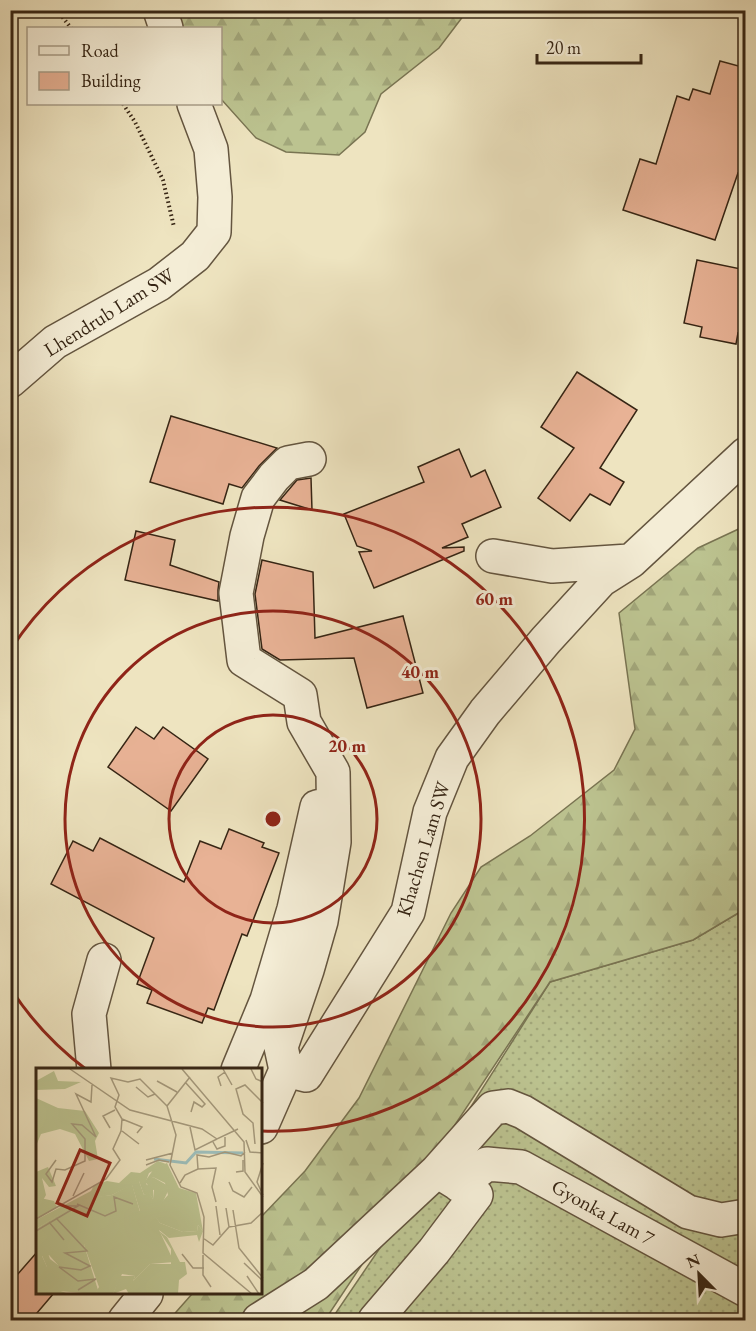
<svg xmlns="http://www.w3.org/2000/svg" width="756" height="1331" font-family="'EB Garamond',serif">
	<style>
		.grass { fill: url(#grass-dots); stroke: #797452; stroke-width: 1.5 }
		.forest { fill: url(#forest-firs); stroke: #797452; stroke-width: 1.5 }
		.building { fill: #e8b295; stroke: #362514; stroke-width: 1.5 }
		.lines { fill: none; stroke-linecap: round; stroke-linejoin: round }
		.minor-casing { stroke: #64553f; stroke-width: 36 }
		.path { stroke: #362514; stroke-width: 4; stroke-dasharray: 1.5 3; stroke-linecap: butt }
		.minor { stroke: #f4edd6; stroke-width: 33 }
		.ring { fill: none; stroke: #8f2418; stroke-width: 3 }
		.labels { text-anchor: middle; stroke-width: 6; stroke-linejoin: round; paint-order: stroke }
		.street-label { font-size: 20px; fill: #362514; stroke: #f4edd6 }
		.inset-river { fill: none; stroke: #9cbdba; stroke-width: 3 }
		.inset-road { fill: none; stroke: #a4987b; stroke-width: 1.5 }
		.view { fill: #8f2418; fill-opacity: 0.15; stroke: #8f2418; stroke-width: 3 }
		.inset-edge { fill: none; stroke: #362514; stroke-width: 3 }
		.centre { fill: #8f2418; stroke: #f4edd6; stroke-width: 3 }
		.ring-label { font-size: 18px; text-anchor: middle; font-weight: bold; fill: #8f2418; stroke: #f4edd6; stroke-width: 6; stroke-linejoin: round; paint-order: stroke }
	</style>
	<defs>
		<pattern id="grass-dots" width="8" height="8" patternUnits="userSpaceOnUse" patternTransform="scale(1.5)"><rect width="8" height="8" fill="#bcc390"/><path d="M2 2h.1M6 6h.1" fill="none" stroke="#a2a77b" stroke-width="1.8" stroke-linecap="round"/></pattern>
		<pattern id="forest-firs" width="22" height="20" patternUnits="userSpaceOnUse" patternTransform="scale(1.5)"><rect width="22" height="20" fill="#bcc390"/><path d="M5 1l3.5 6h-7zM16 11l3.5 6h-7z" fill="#a2a77b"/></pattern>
	</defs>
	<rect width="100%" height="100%" fill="#eee4c0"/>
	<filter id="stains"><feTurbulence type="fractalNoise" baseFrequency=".00333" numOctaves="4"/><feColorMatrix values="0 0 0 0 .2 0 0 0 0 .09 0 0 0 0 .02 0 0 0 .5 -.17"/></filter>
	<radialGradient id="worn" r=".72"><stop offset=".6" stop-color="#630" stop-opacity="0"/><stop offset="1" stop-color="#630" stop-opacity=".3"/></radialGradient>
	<path class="grass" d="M745,909V1320H331L401,1217L550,982L693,940Z"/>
	<path class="forest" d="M141,11H464V15L439,48L381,94L365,132L339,155L286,152L256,138L221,99L220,28H157Z
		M745,526V909L693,940L550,982L325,1320H169L192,1294H261V1217L305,1171L359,1098L451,913L481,867L530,836L614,770L635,729L619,613L698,548Z"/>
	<path class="building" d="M720,61L746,68V175L738,173L715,240L623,210L640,159L656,164L677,96L689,100L693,89L710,94Z
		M697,260L746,270V335L738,333L736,344L700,337L702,327L684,323Z
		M577,372L637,410L600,468L624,482L610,505L590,494L570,521L538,498L574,448L541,427Z
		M171,416L277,448L259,466L242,488L229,484L223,504L150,482Z
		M459,449L471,477L485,470L501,507L462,524L468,537L442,548L464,547V551L374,588L359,552L372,551L357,546L344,514L424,482L418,467Z
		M311,478L312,510L280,500L297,480Z
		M136,531L175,540L170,565L219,582L218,590V601L125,580Z
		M262,560L313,572L315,638L403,616L423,693L367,708L354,658L280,660L262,649L255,594Z
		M136,727L154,739L163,727L208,759L171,811L108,767Z
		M229,829L264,843L262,847L279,853L247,936L242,934L214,1010L208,1008L202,1023L147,1003L152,990L137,984L154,938L51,884L73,841L93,851L100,838L184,882L200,841L221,849Z
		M38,1251V1293H54L31,1320H10V1283Z"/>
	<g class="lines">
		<defs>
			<path id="minor" d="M160,10L166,28
				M10,381L55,342L159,284L195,256L214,232L215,197L211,149L194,104
				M493,556L552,566L629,561
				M94,1070L89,1014L104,960
				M238,1070L267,1000L294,909L317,807L333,803
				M286,1070L281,1047L307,970L321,921L334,842L333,772L304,722L300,695L244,660L236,593L247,536L258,498L274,477L288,463L309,459
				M261,1127L286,1070L306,1075L408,912L430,812L452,758L485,712L546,640L601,580L631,561L746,454
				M437,1171L493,1108L508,1106L523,1112L688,1212L721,1220L746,1216
				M459,1185L487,1164L521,1167L746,1290
				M125,1320L146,1294
				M259,1320L316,1284L437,1171L476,1195L434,1251L375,1320"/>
		</defs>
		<use href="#minor" class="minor-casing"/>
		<path class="path" d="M57,10L71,28
			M123,104L135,122L163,180L174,227"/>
		<use href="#minor" class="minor"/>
	</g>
	<g class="ring">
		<circle cx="273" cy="819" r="104"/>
		<circle cx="273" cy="819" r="208"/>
		<path d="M87 1070A312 312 0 0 1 11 989M11 649A312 312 0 1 1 262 1131"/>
	</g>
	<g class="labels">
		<g class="street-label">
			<text transform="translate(109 312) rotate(-32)" y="7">Lhendrub Lam SW</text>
			<text transform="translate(423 849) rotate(-73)" y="7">Khachen Lam SW</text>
			<text transform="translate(603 1212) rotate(29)" y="7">Gyonka Lam 7</text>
		</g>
	</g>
	<g transform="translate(36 1068)">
		<rect width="226" height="226" fill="#eee4c0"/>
		<path d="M131,95L143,120L160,125L167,163L162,157L161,163L147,164L124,155L116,145L132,127L129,115L117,109L110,116L117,121V131L113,125L108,127L103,113L110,112L117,102ZM96,116L104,144L48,177L62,222L59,226L22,223V197L13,187L6,188L11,199H0V161L49,130L76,127ZM0,129L18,133L21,139L0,152ZM123,163L131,169L144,194H149L151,206L143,212L142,226H93L90,221L77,226L84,208H99L97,213L114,196H135V181Z" fill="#bcc390"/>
		<path d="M18,3L22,13L45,14L29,21L0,22V13ZM0,30L22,40L49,43L63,65L59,73L62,91L53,93L39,66L24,61L5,66L0,78ZM122,93L130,96L113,105L110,113H103L108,127L113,124L117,131L118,122L113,121L110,113L117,109L134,119L123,142L117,145L124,155L147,164L161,163L162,157L167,163L163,174L161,167L133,170L123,162L138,194L114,196L97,213L99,208L86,206L77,226H59L63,219L48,177L71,158L104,143L96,117L76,127L49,131L0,161V152L55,123L58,117L71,113L83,115L95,104L104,105ZM12,99L20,118L13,119L6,110L10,127L6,134L0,129V104ZM10,179L14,191L22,197V222L33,226H0V199H11L4,183Z" fill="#bcc390"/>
		<path class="inset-river" d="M118,91L150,95L160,84L207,85"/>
		<path class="inset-road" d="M34,1L94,42L166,61L181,71L202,61M146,1L208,74L209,104L227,129M187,1L196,17M215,1L220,11L227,14M154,9L131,38L140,67L134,97L145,119L161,125L168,149L167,185L216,226M121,13L141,24M149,14L169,36L166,39L158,34L155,44M185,18L182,9L189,4M100,19L112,29L119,26M86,51L106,59L101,65M154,59L159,82L181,71M74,60L67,48L79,42M86,63L103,76M210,72L214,84L227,85M177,74L181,81L189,78V69M219,76L217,55L207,46L200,21L209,17L227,35M20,92L10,106L16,114L20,101L29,102L49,93V71L36,56L46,57L60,69L40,26L55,34L56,17M110,92L137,85M227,95L221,114L227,127M110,97L123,92L133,94M162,101L180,100L176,119L180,134M200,104L207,103V92M193,114L197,123L208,129L216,119M144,115L149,107L162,101L161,87L173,89L189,84L205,88L209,84M37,128L48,105M41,136L69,148L80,143L78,129L97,136M180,138L184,167M190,140L193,159M197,142L203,180L227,210M20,150L51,183L29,185L54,198L45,202L23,199L42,213L60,211L42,222M0,151L23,138M13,154L28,172M0,163L42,138H23L70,111L84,92L77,81L85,63L86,51L79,39L83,27L75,10L92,14L104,11L131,38M167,170L177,177L193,159L215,155L227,144M146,186L157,200H168M167,187V207L175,219M208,195L227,213M211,208L223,226"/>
		<path class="view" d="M44,82L74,95L51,148L21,135Z"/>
		<rect width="226" height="226" class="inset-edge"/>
	</g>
	<circle cx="273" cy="819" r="9" class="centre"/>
	<g class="ring-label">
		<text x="494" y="605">60 m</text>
		<text x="420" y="678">40 m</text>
		<text x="347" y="752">20 m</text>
	</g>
	<rect width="756" height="1331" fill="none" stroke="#eee4c0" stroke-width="36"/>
	<rect x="12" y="12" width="732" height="1307" fill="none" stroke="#362514" stroke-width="3"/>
	<rect x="18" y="18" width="720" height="1295" fill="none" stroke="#362514" stroke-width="1.5"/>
	<rect x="27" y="27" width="195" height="78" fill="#f4edd6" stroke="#a89d88" stroke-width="1.5"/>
	<rect x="39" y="46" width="30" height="9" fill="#f4edd6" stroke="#a89d88" stroke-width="1.5"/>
	<text x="81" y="57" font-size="18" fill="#362514">Road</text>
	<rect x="39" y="72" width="30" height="18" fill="#e8b295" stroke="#a89d88" stroke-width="1.5"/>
	<text x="81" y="87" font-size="18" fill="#362514">Building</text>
	<g transform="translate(699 1274) rotate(336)" stroke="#f4edd6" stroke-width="4.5" paint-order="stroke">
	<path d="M0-4.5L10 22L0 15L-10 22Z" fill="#362514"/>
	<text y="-9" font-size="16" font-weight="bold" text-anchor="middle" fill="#362514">N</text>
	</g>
	<path d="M537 54v9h104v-9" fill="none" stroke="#362514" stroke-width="3"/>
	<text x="546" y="54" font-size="18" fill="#362514" stroke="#f4edd6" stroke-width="4.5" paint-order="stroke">20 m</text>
	<rect width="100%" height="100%" filter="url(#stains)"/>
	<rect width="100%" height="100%" fill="url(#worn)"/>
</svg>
